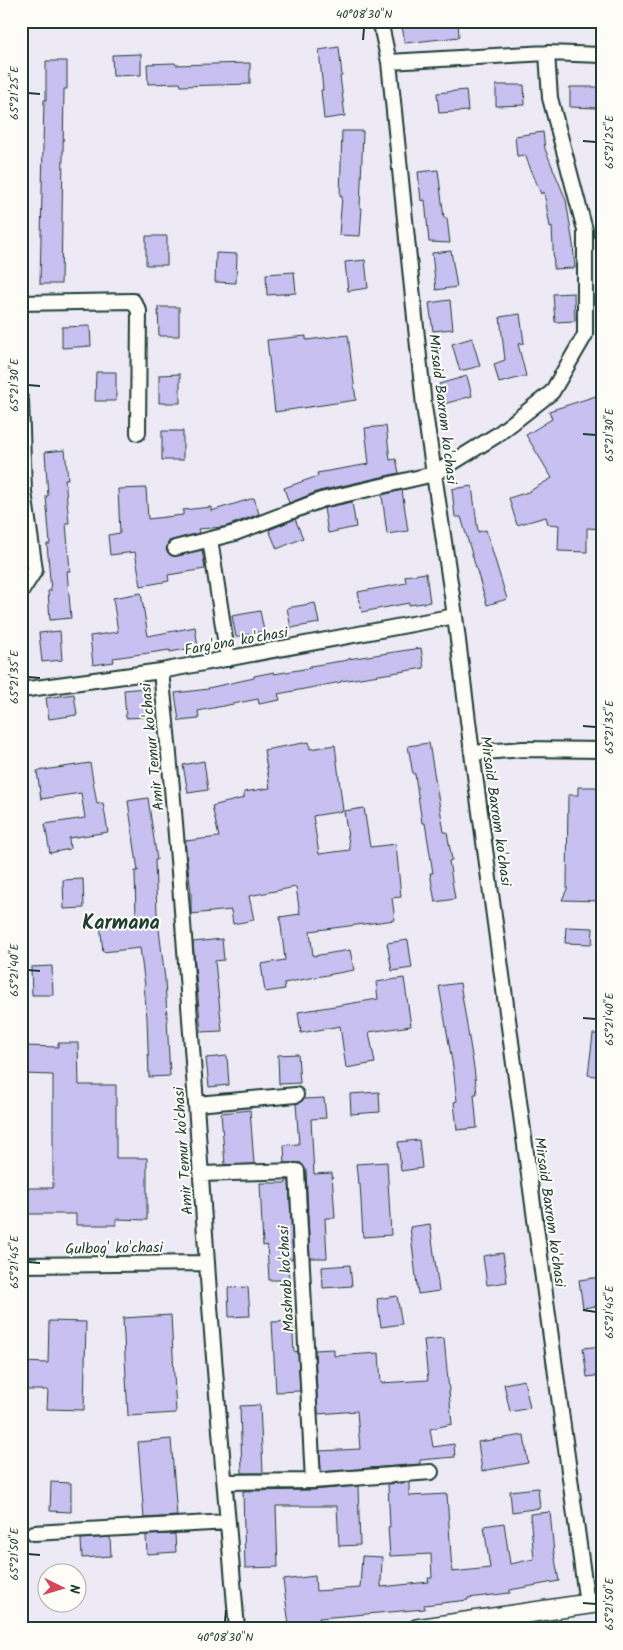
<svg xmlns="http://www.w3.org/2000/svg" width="623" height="1650" font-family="Kalam,sans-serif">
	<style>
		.building { fill: #c9c0f2; stroke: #1f3d34 }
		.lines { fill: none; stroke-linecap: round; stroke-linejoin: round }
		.minor-casing { stroke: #1f3d34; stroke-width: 18 }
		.secondary-casing { stroke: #1f3d34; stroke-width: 22 }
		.minor { stroke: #fdfcf7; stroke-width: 14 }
		.secondary { stroke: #fdfcf7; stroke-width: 19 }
		.ticks { fill: none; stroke: #1f3d34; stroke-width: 2 }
		.labels { text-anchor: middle; stroke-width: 4; stroke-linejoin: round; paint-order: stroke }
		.street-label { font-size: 15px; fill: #1f3d34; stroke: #fdfcf7 }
		.district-label { font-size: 20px; font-weight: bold; fill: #1f3d34; stroke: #fdfcf7 }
		.neatline { fill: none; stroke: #1f3d34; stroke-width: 2 }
		.ticks-label { font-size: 12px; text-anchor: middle; fill: #1f3d34 }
	</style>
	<rect width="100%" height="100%" fill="#edeaf6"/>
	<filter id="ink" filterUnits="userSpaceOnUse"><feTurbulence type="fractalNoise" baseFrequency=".02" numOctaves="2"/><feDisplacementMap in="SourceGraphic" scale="10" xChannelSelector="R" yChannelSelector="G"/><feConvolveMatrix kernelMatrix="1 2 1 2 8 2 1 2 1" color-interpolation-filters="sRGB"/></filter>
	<g filter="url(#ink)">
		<path class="building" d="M401,21H458L459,37L405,43Z
			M339,47L342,76H340L345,116L324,119L321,90H323L319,50Z
			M141,54V75L113,76L112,55Z
			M46,61H67V89H64L61,284H40L44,100H46Z
			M175,63L176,65L250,63V84L181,86L180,83L148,84L147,64Z
			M496,85H524L525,105L496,106Z
			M570,87H599L598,108L570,107Z
			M466,90L468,111L439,113L437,93Z
			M342,131H363L360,208H362L360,236L339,235L342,196H340Z
			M543,132L545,149L566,200L573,244L575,268L554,269L552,226L550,227L544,192L541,194L525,155L517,156L515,136Z
			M438,170L444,218H447L450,243L429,242L425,200L421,201L418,172Z
			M146,236H167V265H146Z
			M451,251L457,287L436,290L432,253Z
			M216,253L237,254L236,283L215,282Z
			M365,260L368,288L348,291L345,262Z
			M294,272L296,293L267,295L266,274Z
			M574,293L575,321L555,322L553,294Z
			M450,300L453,329L433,331L429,303Z
			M158,307H179V336H159Z
			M520,314L524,343L518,344L526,376L499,383L494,364L505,360L500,317Z
			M90,326L91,346L62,348V327Z
			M348,335L356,400L275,412L267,340L306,336V340Z
			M472,338L480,366L460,371L452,344Z
			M96,372H116V401H95Z
			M180,374V403H159V375Z
			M467,376L472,396L444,404L439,384Z
			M602,394V529L587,528V552L558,551L559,525L548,524L546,517L517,525L509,498L528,492L552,478L526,435L552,419L549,411Z
			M386,426L390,460L396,459L399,473L319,491L289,503L284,488L318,476L317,473L369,464L365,428Z
			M162,431H183V460H162Z
			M65,450L68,479H65L69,523H66L70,571H67L71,618L50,620L48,591H51L47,544H50L46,496H48L45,452Z
			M472,486L478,532L486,530L507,599L487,605L461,517H455L452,489Z
			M146,488L148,519L183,515V510L211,507V511L254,498L259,514L224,527L198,529L199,533L169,541L166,550L169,554L173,556L202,550L205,569L168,575L169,581L141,586L135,552L110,555L108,535L120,533L118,489Z
			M402,490L408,531L387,534L382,495Z
			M352,502L356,527L328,533L324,508Z
			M295,519L303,538L277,549L269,530Z
			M426,573L430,602L409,605V603L362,612L358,592L406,583L405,576Z
			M141,593L148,636L195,627L198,647L170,652V650L113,658L114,662L93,665L90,636L118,632L113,598Z
			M315,603L319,623L291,628L287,608Z
			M260,611L264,631L236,637L232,616Z
			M60,631L62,660L42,662L39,633Z
			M421,648L424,668L341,681V682L278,694L280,700L259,704L258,699L198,711L199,719L179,721L175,693L209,689L208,688L254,678V676L274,672V674L310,668V666L348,660V659Z
			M145,688L146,717L126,718L124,690Z
			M74,694L77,715L49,719L46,698Z
			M309,742L310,749L335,745L343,811L313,816L319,854L350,850L344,811L364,808L370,847L396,844L401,897L392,898L395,920L310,931L313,956L350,950L354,970L284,983L285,989L265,992L261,964L285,960L280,917L300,914L296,887L249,896L254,920L233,924L231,910L191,914V893L185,841L219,837L212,806L244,798V792L270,788L264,750Z
			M429,743L444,832H447L452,860L449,861L455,899L435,902L430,873H433L425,823H422L415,774H413L408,746Z
			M204,761L208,790L188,793L183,765Z
			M90,763L97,804L103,803L108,832L69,838L70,849L50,853L45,824L85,818L81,793L41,799L37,771Z
			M578,787H602V901L562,900L567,889L568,795H578Z
			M148,798L157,860H155L157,913L165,979L170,1076L149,1077L147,1018L144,986H145L140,948L103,952L100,923L136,919L135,871H138L128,801Z
			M83,879L84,908L64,909L63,880Z
			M566,927L593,928L592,944L565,943Z
			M222,939L224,960L215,961L222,1031L201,1032L193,942Z
			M408,940L412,968L392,971L387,943Z
			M52,966L53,995H32L31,967Z
			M404,978L411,1026L369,1032L375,1063L346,1068L340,1026L301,1033L298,1012L378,999L376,982Z
			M460,983L474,1068L477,1094H474L477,1128L457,1130L454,1102L457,1101L453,1067L439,986Z
			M593,1034H602V1077L588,1075Z
			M58,1043H78L79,1085H116V1158H147V1220L116,1219V1225H76V1214H28V1188H53V1075L23,1074L24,1046L58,1047Z
			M298,1054L300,1083L279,1084L278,1055Z
			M227,1056L229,1085L209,1087L206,1058Z
			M379,1092L380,1112L351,1114L350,1094Z
			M324,1098L326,1118L311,1119L314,1174L332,1173L335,1218H325L327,1258H310L306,1170L301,1163H285L284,1145L299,1144L296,1104L301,1102L304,1099Z
			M250,1110L254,1164L225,1165L221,1113Z
			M419,1140L422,1168L401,1171L398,1142Z
			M387,1162L391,1235L363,1237L360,1184H358L356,1164Z
			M286,1180H289L293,1259H288L289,1280H269L267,1245L263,1246L260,1183H286Z
			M430,1224L439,1291L418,1294L410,1227Z
			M503,1253L507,1282L487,1285L483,1256Z
			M350,1265L352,1286L323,1288L322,1267Z
			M600,1277L602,1305L583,1308L579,1280Z
			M248,1287L250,1316L229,1317L228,1288Z
			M397,1296L402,1324L381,1327L377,1299Z
			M171,1315L176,1413L128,1416L123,1318Z
			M49,1321L86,1322L84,1410L47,1409L48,1390H21V1362L48,1363Z
			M292,1321L294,1352L298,1351L300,1391L276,1392L272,1322Z
			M444,1338L452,1424L430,1429L433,1447L454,1444L455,1457L420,1460V1464L321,1472L320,1451L360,1449L357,1411L318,1414L315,1350L334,1349V1356L379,1353L381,1383L428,1380L424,1340Z
			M602,1346V1375L587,1377L583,1348Z
			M524,1380L530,1408L510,1412L504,1384Z
			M260,1405L263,1473H242L240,1406Z
			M524,1435L528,1463L482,1471L478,1442Z
			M171,1439L177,1516L144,1518L138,1442Z
			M51,1482L71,1483V1512L50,1511Z
			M409,1482V1496L447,1494L452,1572L490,1568L484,1526L504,1523L510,1564L534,1559L530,1514L550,1512L554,1553L559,1581L510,1590V1593L468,1598V1600L424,1605L425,1609L319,1618L320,1622L289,1625L283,1580L315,1576L316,1591L360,1588L362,1556L382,1557L381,1587L429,1582L428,1578H432L431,1554L390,1556L388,1527H390L388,1484Z
			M358,1486L360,1545L339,1546L337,1506H276L278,1567L245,1568L243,1491L313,1490Z
			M538,1488L540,1508L512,1512L510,1491Z
			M175,1534L176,1552L147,1554L146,1535Z
			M110,1537L111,1556L82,1558L81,1539Z"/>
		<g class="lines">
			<defs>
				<path id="minor" d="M380,21L389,62L424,406L455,616L472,753L587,1604
					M389,62L547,53L602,55
					M21,303L133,301L139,311L138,433
					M21,400L24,492L35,570L21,592
					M210,539L228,659
					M175,548L235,533L321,500L434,474L497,435L552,392L585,335V230L550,98L547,53
					M161,671C181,868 193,1065 207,1263C215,1385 227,1507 237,1629
					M21,690L161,671L455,616
					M472,753L523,749L602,750
					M197,1104L296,1095
					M202,1174L297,1171L313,1481
					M21,1265L207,1263
					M225,1482L313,1481L431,1472
					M34,1533L228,1522"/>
				<path id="secondary" d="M417,1629L602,1602"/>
			</defs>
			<use href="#minor" class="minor-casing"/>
			<use href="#secondary" class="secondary-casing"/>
			<use href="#minor" class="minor"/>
			<use href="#secondary" class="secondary"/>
		</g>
	</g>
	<path class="ticks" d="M363,40L364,28M28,93L40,94M583,141L596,142M28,385L40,386M583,434L596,435M28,677L40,678M583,726L596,727M28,970L40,971M583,1018L596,1019M28,1262L40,1263M583,1310L596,1312M28,1554L40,1555M583,1603L596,1604M225,1622L226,1610"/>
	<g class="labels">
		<g class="street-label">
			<text transform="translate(443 409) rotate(83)" y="5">Mirsaid Baxrom ko'chasi</text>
			<text transform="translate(236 641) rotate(-10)" y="5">Farg'ona ko'chasi</text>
			<text transform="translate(152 747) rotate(-96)" y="5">Amir Temur ko'chasi</text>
			<text transform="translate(496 811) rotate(82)" y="5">Mirsaid Baxrom ko'chasi</text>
			<text transform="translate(183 1151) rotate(-94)" y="5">Amir Temur ko'chasi</text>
			<text transform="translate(550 1212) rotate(82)" y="5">Mirsaid Baxrom ko'chasi</text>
			<text transform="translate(114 1248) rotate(-1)" y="5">Gulbog' ko'chasi</text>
			<text transform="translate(286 1279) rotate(-93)" y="5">Mashrab ko'chasi</text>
		</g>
		<g class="district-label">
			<text x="121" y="929">Karmana</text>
		</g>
	</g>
	<rect width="623" height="1650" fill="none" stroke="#fdfcf7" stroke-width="55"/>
	<g transform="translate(62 1588) rotate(95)"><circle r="24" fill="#fdfcf7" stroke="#a4b0a9"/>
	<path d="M0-4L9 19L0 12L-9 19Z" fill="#d1495b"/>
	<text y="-8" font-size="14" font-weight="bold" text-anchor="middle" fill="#1f3d34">N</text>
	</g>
	<rect x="28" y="28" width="568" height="1594" class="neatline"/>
	<g class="ticks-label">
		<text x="364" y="18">40°08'30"N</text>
		<text transform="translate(14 93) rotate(-90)" y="4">65°21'25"E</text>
		<text transform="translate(609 142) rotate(-90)" y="4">65°21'25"E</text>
		<text transform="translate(14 385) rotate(-90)" y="4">65°21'30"E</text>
		<text transform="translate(609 435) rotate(-90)" y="4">65°21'30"E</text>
		<text transform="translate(14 677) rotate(-90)" y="4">65°21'35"E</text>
		<text transform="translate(609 727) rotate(-90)" y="4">65°21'35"E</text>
		<text transform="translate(14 970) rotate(-90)" y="4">65°21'40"E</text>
		<text transform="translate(609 1019) rotate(-90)" y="4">65°21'40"E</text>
		<text transform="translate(14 1262) rotate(-90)" y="4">65°21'45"E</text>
		<text transform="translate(609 1312) rotate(-90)" y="4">65°21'45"E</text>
		<text transform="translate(14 1554) rotate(-90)" y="4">65°21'50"E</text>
		<text transform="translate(609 1604) rotate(-90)" y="4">65°21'50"E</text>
		<text x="225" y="1641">40°08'30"N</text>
	</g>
</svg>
